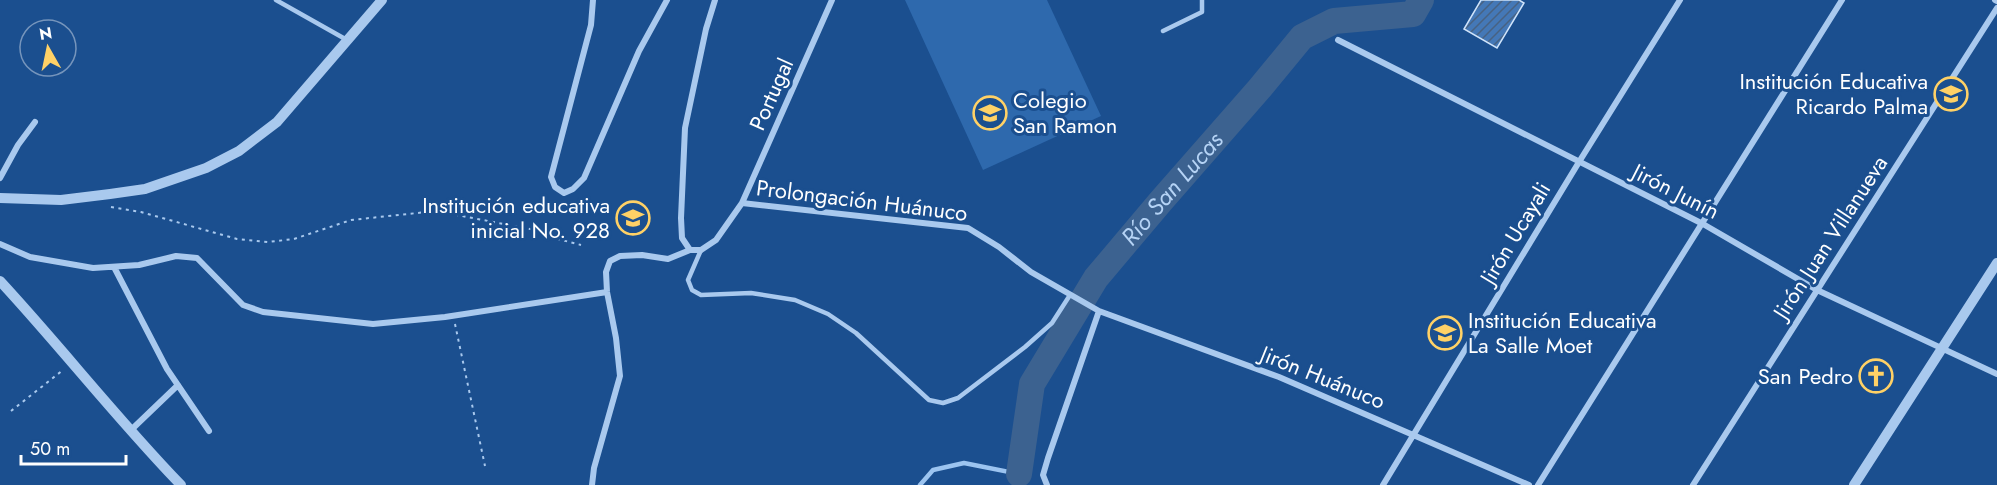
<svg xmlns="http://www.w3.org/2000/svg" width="1997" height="485" font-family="Jost,sans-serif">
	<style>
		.park { fill: #2e69ad }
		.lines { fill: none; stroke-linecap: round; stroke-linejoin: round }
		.stream { stroke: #9cc4f0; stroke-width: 4.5 }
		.river { stroke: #3c6290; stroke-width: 26 }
		.building { fill: url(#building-hatch); stroke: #cfe3fa; stroke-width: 1.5 }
		.path { stroke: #a9c9ee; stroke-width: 2; stroke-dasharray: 3 4.5; stroke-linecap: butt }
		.service { stroke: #a9c9ee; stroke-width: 4.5 }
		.minor { stroke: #a9c9ee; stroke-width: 6 }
		.tertiary { stroke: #a9c9ee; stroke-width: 10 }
		.labels { text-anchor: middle; stroke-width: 6; stroke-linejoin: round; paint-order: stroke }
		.poi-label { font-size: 22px; fill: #fff; stroke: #1b4f8f; text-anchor: end }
		.street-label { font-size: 22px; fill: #fff; stroke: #1b4f8f }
		.water-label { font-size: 24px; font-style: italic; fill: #b5d3f5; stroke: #1b4f8f }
	</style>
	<defs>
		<pattern id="building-hatch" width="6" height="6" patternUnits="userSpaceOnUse" patternTransform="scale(1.5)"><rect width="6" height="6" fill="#4478b7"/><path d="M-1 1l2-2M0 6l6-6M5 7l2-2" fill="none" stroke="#486282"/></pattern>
	</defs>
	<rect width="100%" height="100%" fill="#1b4f8f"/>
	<path class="park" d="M905,0H1047L1101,116L983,170Z"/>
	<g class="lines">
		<path class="stream" d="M920,485L933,470L964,463L1019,474L1018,485"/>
		<path class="river" id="s1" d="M1019,474L1032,384L1096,278L1161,201L1260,88L1302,37L1334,21L1413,14L1421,0"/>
	</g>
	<path class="building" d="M1481,0H1519L1524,3L1497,48L1464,29Z"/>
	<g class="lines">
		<path class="path" d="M111,207L141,212L237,239L268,242L294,239L351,220L436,211L535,230L550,237L581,245
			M455,324L485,466
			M11,411L63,370"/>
		<path class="service" d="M276,0L347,40
			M1163,31L1202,12V0
			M701,250L688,280L692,290L701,295L751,293L795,300L828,314L856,333L929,400L943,403L958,398L1025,347L1052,323L1070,295"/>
		<path class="minor" d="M593,0L591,25L551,177L555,187L564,193L573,189L584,178L639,51L667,0
			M715,0L706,29L685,128L681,218L682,238L690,250H701L716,240L742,203L832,0
			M1995,0L1997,1
			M1338,40L1703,224L1817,290L1997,374
			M0,178L18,145L35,122
			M742,203L968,228L999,247L1031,272L1099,311L1279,377L1529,485
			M0,244L30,257L93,268L139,265L176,256L197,258L243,305L263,312L373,324L445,317L607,292
			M114,267L167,369L209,431
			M130,431L178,385
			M592,485L594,468L620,376L616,338L607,292L606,272L610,261L620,256L642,255L668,259L690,250
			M1047,485L1043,475L1048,458L1099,311
			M1383,485L1579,162L1680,0
			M1538,485L1842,0
			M1693,485L1997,8"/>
		<path class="tertiary" d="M0,198L61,200L110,194L145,189L206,168L239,151L277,122L382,0
			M0,281C62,348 118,420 181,485
			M1854,485L1997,263"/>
	</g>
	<defs>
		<symbol id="school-ring" viewBox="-11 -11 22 22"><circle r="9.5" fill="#1b4f8f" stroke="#ffd166" stroke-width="1.5"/><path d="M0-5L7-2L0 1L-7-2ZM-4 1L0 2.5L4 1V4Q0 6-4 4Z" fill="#ffd166"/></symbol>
		<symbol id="university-ring" viewBox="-11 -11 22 22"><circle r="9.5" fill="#1b4f8f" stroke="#ffd166" stroke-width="1.5"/><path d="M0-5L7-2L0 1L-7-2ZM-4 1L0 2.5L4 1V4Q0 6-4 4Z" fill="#ffd166"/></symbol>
		<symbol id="church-ring" viewBox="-11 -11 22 22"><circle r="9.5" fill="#1b4f8f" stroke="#ffd166" stroke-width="1.5"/><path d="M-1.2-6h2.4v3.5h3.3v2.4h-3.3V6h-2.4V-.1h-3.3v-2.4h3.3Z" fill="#ffd166"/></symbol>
	</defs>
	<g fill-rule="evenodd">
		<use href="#school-ring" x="1932" y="75" width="38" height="38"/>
		<use href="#university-ring" x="971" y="94" width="38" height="38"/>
		<use href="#school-ring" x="614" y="199" width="38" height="38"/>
		<use href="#school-ring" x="1426" y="314" width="38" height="38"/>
		<use href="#church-ring" x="1857" y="357" width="38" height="38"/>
	</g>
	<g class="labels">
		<g class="poi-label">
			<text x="1928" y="89">Institución Educativa<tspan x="1928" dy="25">Ricardo Palma</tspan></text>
			<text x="1013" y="108" text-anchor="start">Colegio<tspan x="1013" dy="25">San Ramon</tspan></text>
			<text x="610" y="213">Institución educativa<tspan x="610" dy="25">inicial No. 928</tspan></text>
			<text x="1468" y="328" text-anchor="start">Institución Educativa<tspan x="1468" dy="25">La Salle Moet</tspan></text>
			<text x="1853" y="384">San Pedro</text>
		</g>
		<g class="street-label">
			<text transform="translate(771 94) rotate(-66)" y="8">Portugal</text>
			<text transform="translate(1676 191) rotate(27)" y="8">Jirón Junín</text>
			<text transform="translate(862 200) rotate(7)" y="8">Prolongación Huánuco</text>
			<text transform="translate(1515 233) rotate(-59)" y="8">Jirón Ucayali</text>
			<text transform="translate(1830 237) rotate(-57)" y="8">Jirón Juan Villanueva</text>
			<text transform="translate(1323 377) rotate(22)" y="8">Jirón Huánuco</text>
		</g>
		<g class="water-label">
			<text dy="8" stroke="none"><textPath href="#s1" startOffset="332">Río San Lucas</textPath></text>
		</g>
	</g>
	<g transform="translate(48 48) rotate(351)"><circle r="28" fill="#1b4f8f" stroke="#7695bc" stroke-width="1.5"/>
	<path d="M0-4.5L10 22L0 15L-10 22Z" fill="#ffd166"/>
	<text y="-9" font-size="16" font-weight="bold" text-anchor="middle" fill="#ffffff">N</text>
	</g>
	<path d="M21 455v9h105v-9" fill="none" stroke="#ffffff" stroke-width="3"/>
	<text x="30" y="455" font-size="18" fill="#ffffff" stroke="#1b4f8f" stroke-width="4.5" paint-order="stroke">50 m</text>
</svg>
